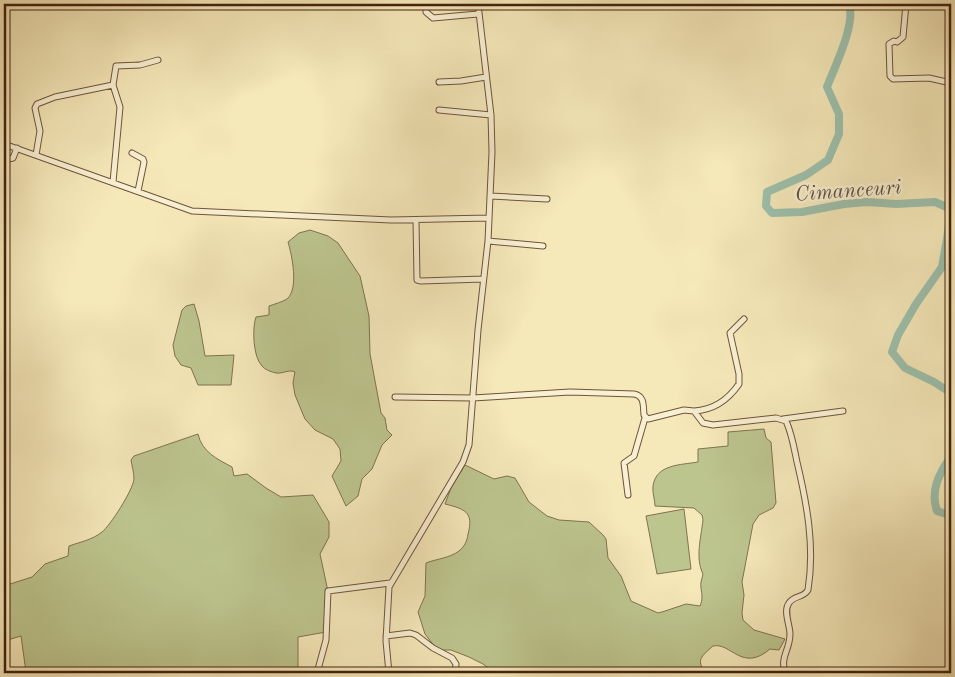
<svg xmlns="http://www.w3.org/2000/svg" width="955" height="677" font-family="'Old Standard TT',serif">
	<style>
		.green { fill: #bdc58e; stroke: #807350 }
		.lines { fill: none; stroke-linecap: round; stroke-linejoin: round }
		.river { stroke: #9dc0ac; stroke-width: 8 }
		.street-casing { stroke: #70533b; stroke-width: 7 }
		.street { stroke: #f8f0d2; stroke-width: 5 }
		.labels { text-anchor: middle; stroke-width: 5; stroke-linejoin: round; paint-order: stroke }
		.water-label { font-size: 21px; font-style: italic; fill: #5f5140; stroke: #f8f0d2 }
	</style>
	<rect width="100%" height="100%" fill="#f5e8b9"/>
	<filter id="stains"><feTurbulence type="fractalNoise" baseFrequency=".004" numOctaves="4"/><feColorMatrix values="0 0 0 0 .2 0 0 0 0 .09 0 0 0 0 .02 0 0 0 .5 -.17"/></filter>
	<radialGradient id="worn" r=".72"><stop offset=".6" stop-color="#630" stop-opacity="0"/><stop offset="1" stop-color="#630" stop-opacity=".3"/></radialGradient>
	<path class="green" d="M310,230L328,236L338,243L360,276L369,316L370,354L381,413L385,418L387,430L392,435L382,445L372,469L362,479L358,496L346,506L332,476L341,461L340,449L333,439L315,430L305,419L295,395L293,383L295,372C289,369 283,374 276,373C272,372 265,370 262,366C253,357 252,328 256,317L269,315V306C275,304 282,302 287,299C299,289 292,255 288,242L299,233Z
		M194,304L199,321L205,356L234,355L231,385H198L191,368L181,365L175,356L173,345L182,310L186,306Z
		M764,429L766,438L771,442L776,503L773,508L759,515L753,524L742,582L744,595L742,613L743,620L754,630L785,639L779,650L770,649C742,673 731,642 713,646C702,656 695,660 706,673H495L483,664L469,657L451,650H442L435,647L425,634L418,612L425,596L426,563C436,559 450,558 459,551C465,546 467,541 468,534C474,512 465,509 445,504L451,488L465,465L494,479L507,476L515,478L529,502L547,516L559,520L589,522L603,535L606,539L608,558L621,576L631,601L658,613L662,612L686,604L700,606C703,599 702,595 701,588C700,583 702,579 703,574C695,558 701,538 703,520L702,515L694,508L655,506C655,500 652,492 653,486C656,464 681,465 698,462V449L728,446V432Z
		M198,434C202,452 217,459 232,467L234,476L247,474L266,488L281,497L313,495L329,522V537L320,554L329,596L326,632L298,637V673H29L26,672L21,636L4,641V586L32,577L45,564L68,556L69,546C80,542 92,540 102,532C110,526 133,490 134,479C134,473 132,466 131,460L134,456Z
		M684,509L691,569L657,574L646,516Z"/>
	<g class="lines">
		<path class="river" d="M849,4C856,24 835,66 827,87L839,114V134L828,160L806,175L767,192L766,206L772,213L802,212L844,204L867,202L896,204L935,202L951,209L947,239L942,267L916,304L898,335L892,352L905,368L934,382L951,393
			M951,457C939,473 930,491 937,511L949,515L951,514"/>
		<defs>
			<path id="street" d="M426,4V12L433,18L478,14
				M906,4L903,37L897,42L894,41L889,44L890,76L893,79L929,78L951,83
				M439,82L461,81L486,77
				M439,110L491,115
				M4,144L192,211L391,220L489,218
				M132,153L143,159L144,162L138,191
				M36,155L40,131L35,108L37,104L55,97L113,85
				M4,160L13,158L17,148
				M113,182L120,107L113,85L116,66L140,65L158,60
				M491,196L547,199
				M416,220L417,280L421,281L483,279
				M488,241L543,246
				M395,397L473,398L570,392L634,394C645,396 643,406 644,415L648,419L684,410L694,411L703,423L713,425L776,418L786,421C792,434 794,448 797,462C807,504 815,547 808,590C804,598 794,595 789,603C783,611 790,625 790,634C790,650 780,656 785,673
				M694,411C714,410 728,400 739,384V374L730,333L744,319
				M783,419L843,411
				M628,495L624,463L634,456L645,418
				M386,636L410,633L416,635L433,648L452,658L456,664L455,673
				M317,673L326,640L328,591L390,583
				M389,673L386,641L389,587L463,462L469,445L478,330L488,241L492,152L491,115L478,4"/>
		</defs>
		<use href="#street" class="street-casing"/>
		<use href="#street" class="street"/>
	</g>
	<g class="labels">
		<g class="water-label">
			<text transform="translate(848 190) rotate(-4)" y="7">Cimanceuri</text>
		</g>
	</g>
	<rect width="955" height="677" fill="none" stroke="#f5e8b9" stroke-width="20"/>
	<rect x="5" y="5" width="945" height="667" fill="none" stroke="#442111" stroke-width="2.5"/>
	<rect x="10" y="10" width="935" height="657" fill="none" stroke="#442111"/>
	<rect width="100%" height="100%" filter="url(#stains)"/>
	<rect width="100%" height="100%" fill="url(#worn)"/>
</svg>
